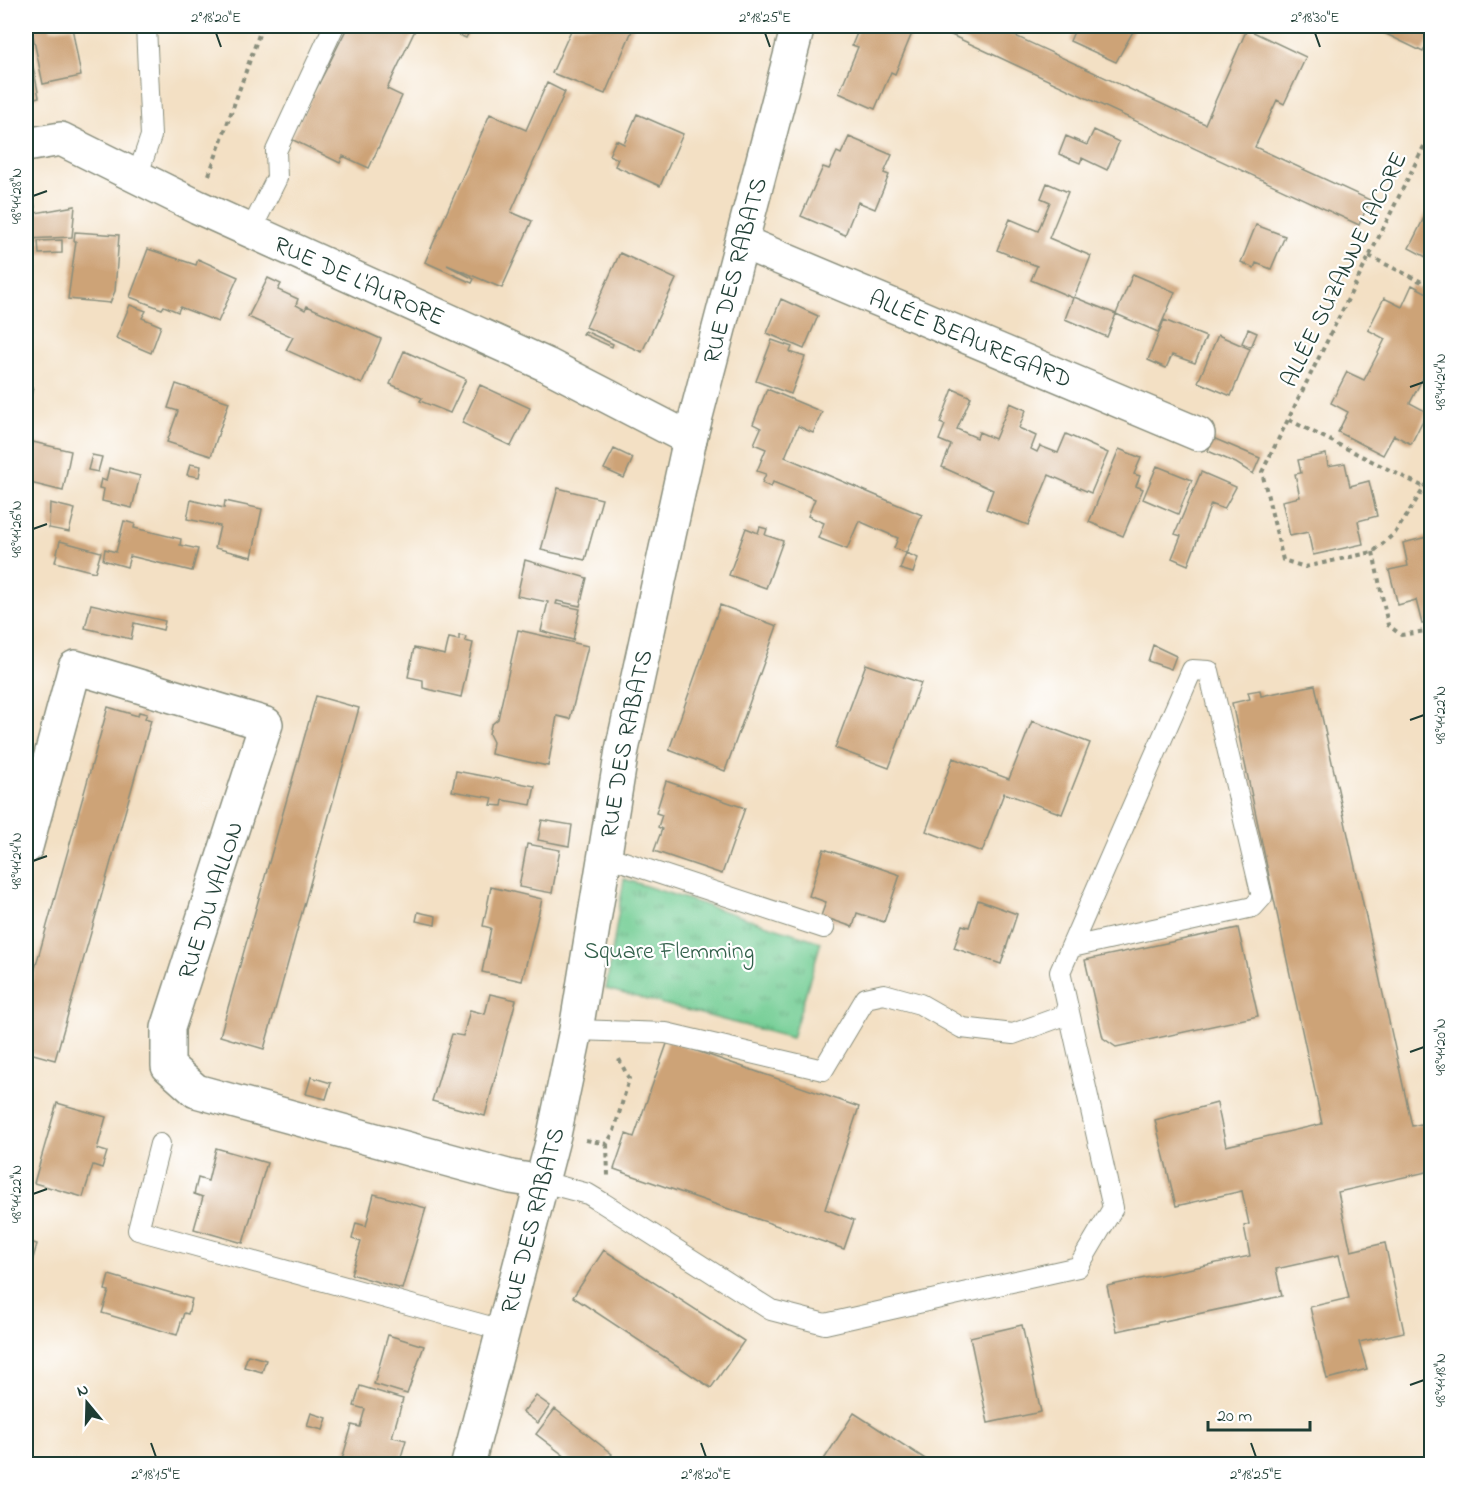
<svg xmlns="http://www.w3.org/2000/svg" width="1457" height="1490" font-family="'Indie Flower',sans-serif">
	<style>
		.park { fill: url(#park-tufts); stroke: #498564; stroke-width: 1.5 }
		.building { fill: #cda377 }
		.lines { fill: none; stroke-linecap: round; stroke-linejoin: round }
		.service-casing { stroke: #898e7c; stroke-width: 22 }
		.minor-casing { stroke: #898e7c; stroke-width: 36 }
		.path { stroke: #898e7c; stroke-width: 4; stroke-dasharray: 4.5 4.5; stroke-linecap: butt }
		.service { stroke: #fff; stroke-width: 20 }
		.minor { stroke: #fff; stroke-width: 33 }
		.ticks { fill: none; stroke: #1f3d34; stroke-width: 2 }
		.labels { text-anchor: middle; stroke-width: 4.5; stroke-linejoin: round; paint-order: stroke }
		.street-label { font-size: 24px; fill: #1f3d34; stroke: #fff }
		.park-label { font-size: 24px; fill: #34614c; stroke: #fff }
		.neatline { fill: none; stroke: #1f3d34; stroke-width: 2 }
		.ticks-label { font-size: 15px; text-anchor: middle; fill: #1f3d34 }
	</style>
	<defs>
		<pattern id="park-tufts" width="24" height="20" patternUnits="userSpaceOnUse" patternTransform="scale(1.5)"><rect width="24" height="20" fill="#73cd94"/><path d="M3 7l-1-3M5 7V3M7 7l1-3M15 17l-1-3M17 17v-4M19 17l1-3" fill="none" stroke="#5ea87a"/></pattern>
	</defs>
	<rect width="100%" height="100%" fill="#fff"/>
	<filter id="ink" filterUnits="userSpaceOnUse"><feTurbulence type="fractalNoise" baseFrequency=".0167" numOctaves="2"/><feDisplacementMap in="SourceGraphic" scale="12" xChannelSelector="R" yChannelSelector="G"/><feConvolveMatrix kernelMatrix="1 2 1 2 8 2 1 2 1" color-interpolation-filters="sRGB"/></filter>
	<filter id="wash" filterUnits="userSpaceOnUse"><feTurbulence type="fractalNoise" baseFrequency=".008" numOctaves="4" result="noise"/><feDisplacementMap in="SourceGraphic" scale="24" xChannelSelector="R" yChannelSelector="G"/><feGaussianBlur stdDeviation="1.35" result="paint"/><feColorMatrix in="noise" values="0 0 0 0 0 0 0 0 0 0 0 0 0 0 0 0 0 1.4 0 .05"/><feComposite in="paint" operator="in"/></filter>
	<g filter="url(#wash)">
		<rect width="100%" height="100%" fill="#f3e0c4"/>
		<path class="park" d="M624,879L821,942L792,1038L606,989Z"/>
		<g id="blocks">
			<path class="building" d="M31,26H50L51,30L72,27L81,76L43,84Z
				M348,26H417L387,89L402,96L369,168L343,156L340,163L291,139Z
				M438,26H472L466,38Z
				M573,26H634L605,94L552,73Z
				M860,26H915L895,74L891,72L875,109L839,93L858,47L852,45Z
				M932,26H994L1205,124L1247,29L1306,57L1284,104L1277,100L1255,147L1370,200L1359,225Z
				M1083,26H1136L1116,62L1070,41L1076,27L1081,29Z
				M1370,26H1415L1432,34L1423,52Z
				M32,61L39,97L26,100V63Z
				M547,83L565,92L511,212L532,221L502,288L447,265L474,279L472,283L425,262L490,114L526,130Z
				M637,114L683,134L660,186L615,166L618,159L609,155L616,140L624,144Z
				M1094,130L1119,142L1107,170L1082,158L1080,163L1059,154L1066,136L1087,145Z
				M849,137L892,155L884,173L889,175L875,209L858,202L845,235L801,216L823,167L829,169L837,152L841,154Z
				M30,179L36,213L75,206L72,237L26,239V180Z
				M1047,183L1068,192L1049,238L1091,256L1074,297L1116,314L1107,337L1065,319L1073,298L1031,280L1037,266L997,250L1010,219L1038,231L1050,202L1041,198Z
				M1431,204V246L1426,257L1409,248Z
				M1256,225L1285,236L1271,269L1256,263L1254,268L1241,262Z
				M75,232L119,235L115,291L110,303L68,299L76,241H74Z
				M62,240V253L39,254L38,241Z
				M148,249L196,265L198,259L238,277L218,322L180,307L178,312L164,306L162,309L130,297Z
				M620,253L676,279L642,352L586,327Z
				M1133,274L1175,292L1158,332L1116,314Z
				M268,278L281,284L278,290L298,299L296,305L305,310L307,306L381,339L362,384L286,350L293,337L248,317Z
				M1412,285L1431,295V362L1410,403L1427,412L1411,444L1394,435L1383,455L1338,432L1348,412L1331,403L1347,372L1364,380L1375,359L1385,339L1368,330L1384,298L1402,307Z
				M781,299L818,316L804,349L767,333Z
				M130,305L146,311L142,318L161,326L151,353L116,338Z
				M1164,320L1206,337L1195,363L1172,355L1166,368L1148,360Z
				M1248,329L1257,333L1251,347L1242,343Z
				M585,331L613,344L612,347L583,334Z
				M1218,335L1250,349L1231,396L1198,382Z
				M772,340L792,347L790,352L805,357L791,394L756,381Z
				M404,351L466,379L450,413L420,401L422,398L390,384Z
				M176,384L229,402L211,456L167,442L178,411L168,408Z
				M480,385L530,408L511,446L462,423Z
				M26,386L33,388L26,417Z
				M767,389L822,412L813,433L798,426L785,457L922,515L906,553L894,548L898,538L859,521L847,549L818,538L824,523L808,516L815,499L773,482L771,487L762,483L766,474L757,471L766,449L754,444L761,428L753,424Z
				M953,389L971,397L957,429L977,438L979,432L995,439L1010,403L1026,410L1019,428L1036,436L1031,449L1037,452L1040,446L1058,453L1066,434L1108,453L1091,493L1049,475L1028,525L986,509L993,490L942,467L951,445L939,440L945,425L940,423Z
				M1213,438L1260,458L1253,474L1236,463L1208,451Z
				M33,442L71,451L63,491L26,482Z
				M614,449L633,458L624,478L604,469Z
				M1119,449L1141,458L1134,474L1140,476L1136,486L1143,489L1123,536L1089,522Z
				M1326,454L1328,466L1345,463L1350,486L1369,481L1377,516L1358,521L1363,544L1313,555L1308,532L1290,536L1282,501L1300,497L1295,474L1301,473L1298,460Z
				M92,455L102,457L98,472L88,470Z
				M190,464L201,466L199,477L187,475Z
				M1157,466L1192,480L1178,514L1143,499Z
				M109,468L140,476L132,508L102,501L104,489L99,488L101,479L106,481Z
				M1201,472L1236,487L1224,509L1211,504L1188,565L1172,558L1181,536L1175,534Z
				M558,488L602,499L585,560L541,550Z
				M191,500L224,508L225,501L262,509L252,557L215,548L220,526L187,519Z
				M50,503L75,509L69,532L49,528Z
				M124,521L135,524L134,528L181,539L180,545L198,549L192,571L130,556L127,567L103,560L105,549L116,552Z
				M760,527L767,529L765,535L783,541L766,588L729,575L746,528L758,533Z
				M1431,536V622L1422,624L1416,600L1398,605L1389,570L1408,566L1403,543Z
				M60,541L101,552L95,572L55,562Z
				M906,553L918,558L913,573L900,569Z
				M525,560L587,578L580,606L557,601L556,604L580,609L573,640L541,631L548,602L517,596Z
				M91,604L165,621L163,630L134,623L131,639L85,628Z
				M720,605L777,626L725,771L669,750Z
				M26,619L33,621L27,669H26Z
				M518,630L588,646L570,719L557,716L548,766L491,754L493,742L489,734L491,725L498,719Z
				M459,635L466,637L465,641L473,643L461,697L423,688V680L408,677L414,648L445,655L449,638L459,640Z
				M1153,645L1176,656L1171,669L1148,661Z
				M866,664L921,683L889,768L835,748Z
				M1315,685L1412,1126L1431,1122V1171L1338,1192L1351,1251L1385,1243L1404,1332L1359,1342L1367,1369L1327,1379L1310,1307L1349,1298L1339,1255L1276,1269L1282,1296L1117,1331L1107,1286L1250,1256L1244,1226L1249,1224L1242,1191L1176,1206L1155,1120L1217,1103L1226,1146L1322,1124L1232,703L1250,699L1248,692L1260,690L1261,696Z
				M316,696L359,708L264,1049L220,1036Z
				M108,707L138,716L139,712L147,714L145,718L151,720L55,1060L26,1052V1001Z
				M1032,721L1090,743L1062,814L1004,793L982,852L926,831L953,758L1009,779Z
				M456,771L535,786L531,805L503,800L502,806L491,805L493,798L452,791Z
				M666,781L745,808L722,874L654,851L662,829L658,827L662,815L656,813Z
				M542,820L572,825L569,846L538,840Z
				M527,844L560,850L552,893L519,887Z
				M824,849L900,875L884,922L857,913L853,927L821,916L826,902L809,896Z
				M491,887L542,899L522,981L482,972L491,928L483,926Z
				M978,900L1017,914L1001,964L954,948L962,925L969,927Z
				M418,912L436,916L435,925L416,921Z
				M1238,928L1258,1016L1116,1047L1103,1038L1085,960Z
				M490,994L516,1000L485,1116L432,1101L452,1034L463,1036L470,1010L485,1014Z
				M668,1041L859,1107L825,1209L854,1220L844,1249L614,1169L626,1134L634,1137Z
				M311,1077L331,1083L326,1099L306,1094Z
				M57,1103L106,1117L97,1149L107,1152L102,1168L93,1165L83,1197L34,1183Z
				M216,1148L267,1163L243,1243L194,1229L203,1197L194,1194L198,1178L208,1181Z
				M374,1194L426,1208L402,1289L351,1274L361,1242L352,1239L356,1223L366,1226Z
				M26,1241L37,1244L31,1266L26,1265Z
				M604,1250L744,1341L711,1388L573,1297Z
				M109,1275L192,1299L188,1314L184,1313L177,1335L102,1313L109,1291L105,1290Z
				M1022,1325L1041,1412L988,1423L970,1337Z
				M388,1335L424,1346L407,1394L374,1384Z
				M248,1355L266,1360L262,1372L244,1367Z
				M360,1386L403,1399L392,1437L406,1440L399,1464L341,1463L352,1425L360,1427L365,1409L354,1406Z
				M536,1396L550,1406L538,1423L523,1412Z
				M555,1409L612,1454L604,1464H575L536,1434Z
				M311,1413L327,1418L323,1430L307,1426Z
				M854,1413L933,1464H821Z"/>
		</g>
	</g>
	<g filter="url(#ink)">
		<use href="#blocks" fill-opacity="0" stroke="#898e7c" stroke-width="1.5"/>
		<g class="lines">
			<defs>
				<path id="service" d="M137,177L151,136L146,26
					M251,230L277,178L276,151L334,26
					M603,855L824,928
					M576,1030L666,1033L823,1070L866,998L884,994L920,1004L962,1028L1013,1034L1068,1014
					M160,1144L138,1230L502,1330
					M543,1182L588,1194L603,1203L771,1310L825,1324L1078,1267L1113,1208L1060,972L1192,670L1209,671L1262,897L1253,907L1072,947"/>
				<g id="minor">
					<path id="s1" d="M26,145L61,139L198,207L547,365L690,439"/>
					<path id="s2" d="M742,242L1198,434"/>
					<path d="M26,847L75,667L266,724L168,1028V1066L196,1091L511,1177L543,1182"/>
					<path id="s3" d="M468,1464L554,1135L576,1030L622,750L690,439L798,26"/>
				</g>
			</defs>
			<use href="#service" class="service-casing"/>
			<use href="#minor" class="minor-casing"/>
			<path class="path" d="M1432,130L1262,472L1283,560L1305,567L1373,552L1395,533L1432,476
				M209,175L262,26
				M1369,256L1432,287
				M1289,420L1432,491
				M1373,552L1388,625L1401,635L1432,630
				M586,1140L607,1144L614,1131L629,1079L619,1059
				M607,1144L608,1176"/>
			<use href="#service" class="service"/>
			<use href="#minor" class="minor"/>
		</g>
	</g>
	<path class="ticks" d="M216,33L221,47M765,33L770,47M1315,33L1320,47M33,196L47,191M1410,387L1424,382M33,529L47,524M1410,720L1424,715M33,861L47,856M1410,1052L1424,1047M33,1194L47,1189M1410,1385L1424,1380M151,1443L156,1457M701,1443L706,1457M1251,1443L1256,1457"/>
	<g class="labels">
		<g class="street-label">
			<text transform="translate(1343 269) rotate(-64)" y="8">ALLÉE SUZANNE LACORE</text>
			<text dy="8" stroke="none"><textPath href="#s3" startOffset="1224">RUE DES RABATS</textPath></text>
			<text dy="8" stroke="none"><textPath href="#s1" startOffset="366">RUE DE L'AURORE</textPath></text>
			<text dy="8" stroke="none"><textPath href="#s2" startOffset="248">ALLÉE BEAUREGARD</textPath></text>
			<text dy="8" stroke="none"><textPath href="#s3" startOffset="738">RUE DES RABATS</textPath></text>
			<text transform="translate(210 900) rotate(-72)" y="8">RUE DU VALLON</text>
			<text dy="8" stroke="none"><textPath href="#s3" startOffset="252">RUE DES RABATS</textPath></text>
		</g>
		<g class="park-label">
			<text x="669" y="958">Square Flemming</text>
		</g>
	</g>
	<rect width="1457" height="1490" fill="none" stroke="#fff" stroke-width="66"/>
	<g transform="translate(87 1403) rotate(341)" stroke="#ffffff" stroke-width="4.5" paint-order="stroke">
	<path d="M0-4.5L10 22L0 15L-10 22Z" fill="#1f3d34"/>
	<text y="-9" font-size="16" font-weight="bold" text-anchor="middle" fill="#1f3d34">N</text>
	</g>
	<path d="M1208 1421v9h102v-9" fill="none" stroke="#1f3d34" stroke-width="3"/>
	<text x="1217" y="1421" font-size="18" fill="#1f3d34" stroke="#ffffff" stroke-width="4.5" paint-order="stroke">20 m</text>
	<rect x="33" y="33" width="1391" height="1424" class="neatline"/>
	<g class="ticks-label">
		<text x="216" y="22">2°18'20"E</text>
		<text x="765" y="22">2°18'25"E</text>
		<text x="1315" y="22">2°18'30"E</text>
		<text transform="translate(16 196) rotate(-90)" y="5">48°44'28"N</text>
		<text transform="translate(1440 382) rotate(-90)" y="5">48°44'24"N</text>
		<text transform="translate(16 529) rotate(-90)" y="5">48°44'26"N</text>
		<text transform="translate(1440 715) rotate(-90)" y="5">48°44'22"N</text>
		<text transform="translate(16 861) rotate(-90)" y="5">48°44'24"N</text>
		<text transform="translate(1440 1047) rotate(-90)" y="5">48°44'20"N</text>
		<text transform="translate(16 1194) rotate(-90)" y="5">48°44'22"N</text>
		<text transform="translate(1440 1380) rotate(-90)" y="5">48°44'18"N</text>
		<text x="156" y="1479">2°18'15"E</text>
		<text x="706" y="1479">2°18'20"E</text>
		<text x="1256" y="1479">2°18'25"E</text>
	</g>
</svg>
